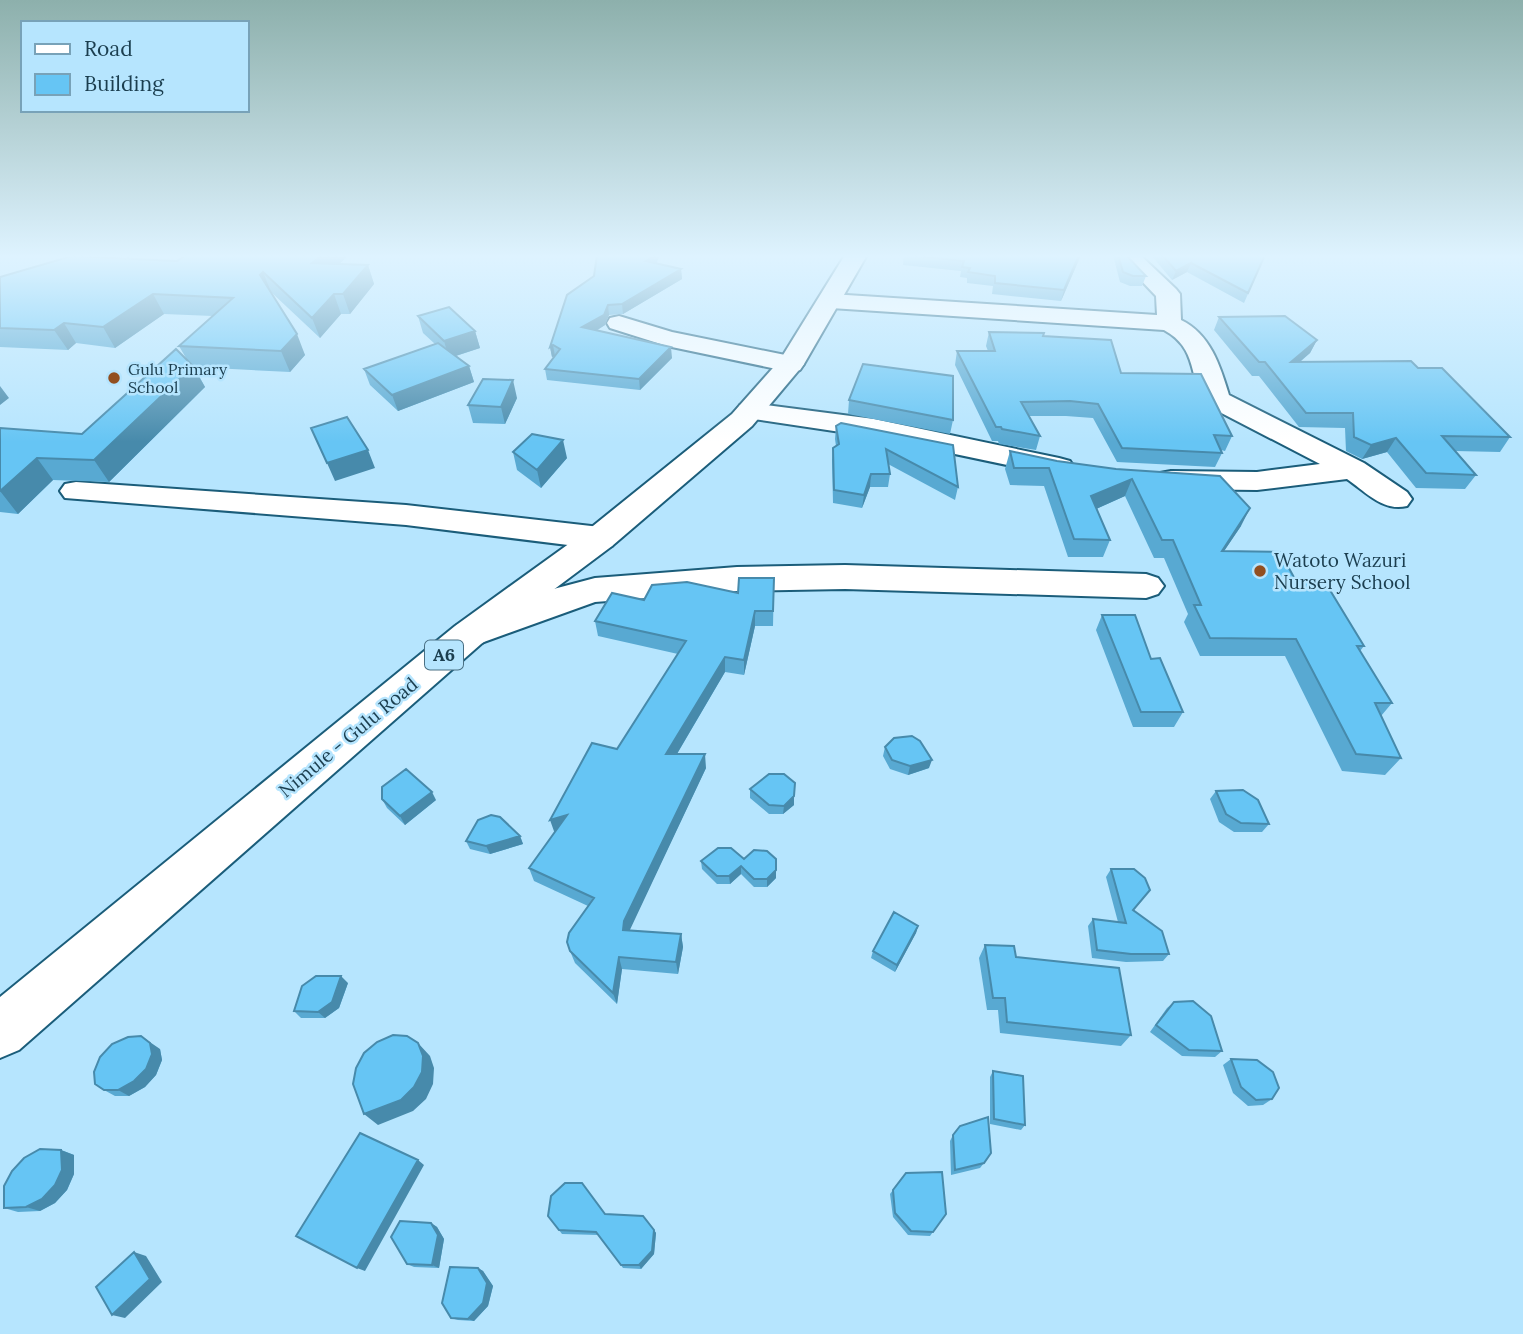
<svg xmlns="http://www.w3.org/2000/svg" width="1523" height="1334" font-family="Lora,serif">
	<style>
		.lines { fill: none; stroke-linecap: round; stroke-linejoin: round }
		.minor-casing { stroke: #1b5d7a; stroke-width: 4 }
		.major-casing { stroke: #1b5d7a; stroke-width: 4 }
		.minor { fill: #fff; fill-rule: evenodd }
		.major { fill: #fff; fill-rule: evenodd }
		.wall { fill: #58a9d2 }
		.shaded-wall { fill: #478aab }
		.building { fill: #66c5f4; stroke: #478aab; stroke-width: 2 }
		.poi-dot { fill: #924f20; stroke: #b6e5fe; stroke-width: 2.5 }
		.labels { text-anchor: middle; stroke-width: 5; stroke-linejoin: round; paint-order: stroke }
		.far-poi-label { font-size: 16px; fill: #1b3e4f; stroke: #b6e5fe; text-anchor: start }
		.shield { fill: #b6e5fe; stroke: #4a7084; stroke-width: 2 }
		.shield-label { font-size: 18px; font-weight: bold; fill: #1b3e4f }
		.poi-label { font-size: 19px; fill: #1b3e4f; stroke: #b6e5fe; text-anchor: start }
		.street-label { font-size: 19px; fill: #1b3e4f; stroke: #b6e5fe }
	</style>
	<rect width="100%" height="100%" fill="#b6e5fe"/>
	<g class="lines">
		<defs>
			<path id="minor" d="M95,255H128L125,260L0,298V284Z
				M1117,255H1140L1176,289L1180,294L1181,320C1210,334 1220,365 1229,395L1364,463L1407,492L1412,499L1407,506C1383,512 1366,492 1347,479L1257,490L1171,489L1160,487L1156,480L1160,473L1171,471L1257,472L1320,464L1206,405C1188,378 1199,349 1164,330L831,308L823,306L819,301L823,296L831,294L1157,315L1156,296Z
				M619,316L672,332L800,358L804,364L800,370L791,372L667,346L610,328L607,323L610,318Z
				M750,403L874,419L1059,458L1070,461L1074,467L1070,473L1059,476L874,437L740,417L736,411L740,405Z
				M76,482L406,505L600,527L612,530L617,538L612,546L600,549L406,525L65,498L60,491L65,484Z
				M845,565L1146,574L1158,578L1164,586L1158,594L1146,598L845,589L737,591L595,602L470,647L457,643L451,634L457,625L546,591L595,578L737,567Z"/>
			<path id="major" d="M845,255H867L804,364L752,426L612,546L481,644L19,1050L0,1058V997L455,626L588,530L732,414L780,360Z"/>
		</defs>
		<use href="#minor" class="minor-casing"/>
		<use href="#major" class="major-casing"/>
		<use href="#minor" class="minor"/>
		<use href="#major" class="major"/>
	</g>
	<path class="wall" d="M186,255H349L339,264L368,265L374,284L350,314H341L320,338L271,292L305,355L290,372L194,367L205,387L109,482L53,480L18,514L0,512V428L82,434L186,358L179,346L213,316L164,314L115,348L76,343L68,350L0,347V277L177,261Z
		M597,255H660L656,263L681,269L682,279L623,314L609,315L605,325L596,331L672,358L640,390L547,380L545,369L554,356L552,357L550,347L594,276Z
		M904,255H1081L1061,301L992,294L993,286L967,283V278L960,277L961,271L903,265Z
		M1113,255H1126L1146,276L1142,286H1130L1120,282Z
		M1151,255H1265L1244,303L1187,272L1172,280Z
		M418,316L475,331L480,348L456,356L469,366L474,382L398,411L370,385L364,369L435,344L423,333Z
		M1219,317L1317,340L1310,353L1300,362L1418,368L1510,437L1500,452L1455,451L1476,475L1465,489L1416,488L1387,452L1362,459L1346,451L1345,428L1299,427L1259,376H1252L1214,330Z
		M989,332L1043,336L1121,373L1232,436L1225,451L1221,450L1222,453L1215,467L1117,462L1093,418L1066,416H1029L1040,436L1036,450L999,444L998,441H992L955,365L957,351H988L986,346Z
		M517,398L505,424L473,423L468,405Z
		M849,400L953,420L950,434L848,414Z
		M841,423L958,487L955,500L888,464L890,474L888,487H870L862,508L833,503L832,460L833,448L836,446L835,439L836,426Z
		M1010,451L1057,461L1116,469L1241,526L1224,551L1296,581L1364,646L1360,651L1392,703L1381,716L1401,758L1385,775L1342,771L1285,656H1200L1184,622L1188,614L1164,558H1154L1125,496L1096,509L1110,540L1103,557H1068L1044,486L1010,485L1005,469Z
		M513,452L567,458L541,488L517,470Z
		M774,578L773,626H755L744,675L725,672L677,754L706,768L629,930L681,934L683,947L678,974L622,969L617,1004L575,963L570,951L588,906L534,881L529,868L617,749L678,654L598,636L595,621L644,600L738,593Z
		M1102,615L1151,659L1183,712L1174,727H1133L1096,630Z
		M885,747L929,768L908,775L890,769L883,756Z
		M750,789L794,805L783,814H769L750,798Z
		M1216,791L1269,824L1262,832H1234L1219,822L1210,799Z
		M382,799L436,800L405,825L387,808Z
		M520,836L523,844L490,854L470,849L466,841Z
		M744,859L776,878L767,887H754L741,874L730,884H717L702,869L701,861Z
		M1111,869L1144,898L1134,910L1169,954L1163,961L1126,962L1092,958L1088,926L1093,919L1118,922L1106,877Z
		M918,926L916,933L895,972L871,958L873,951Z
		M985,945L1016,957L1131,1035L1121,1046L1000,1033L998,1010H987L979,958Z
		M348,983L339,1008L325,1018H301L294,1011Z
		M1174,1002L1222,1051L1215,1057L1182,1056L1150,1032L1167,1008Z
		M160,1049L162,1060L156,1075L145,1087L129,1096H115L104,1090Z
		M1231,1059L1272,1099L1263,1105L1248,1106L1233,1093L1223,1065Z
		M993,1071L1025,1125L1021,1130L990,1124V1077Z
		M953,1135L984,1163L980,1168L951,1175L950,1141Z
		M61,1150L74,1155V1174L67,1190L55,1203L40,1211L18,1212L4,1208Z
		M893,1190L946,1214L930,1236L908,1235L893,1217L890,1194Z
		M605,1214L654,1230L656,1233L654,1254L641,1269L623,1268L599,1235L562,1234L559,1230Z
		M431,1223L437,1227L444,1239L439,1268L414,1267L407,1264Z
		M478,1268L483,1271L493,1286L488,1306L474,1321L458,1320L451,1318Z"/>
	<path class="shaded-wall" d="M322,255H349L319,283L312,263Z
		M655,255H660L656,264L646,261Z
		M1079,255H1081L1061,301L1064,290Z
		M1191,263L1187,272L1172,280L1176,271Z
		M368,265L374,284L350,314L343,294Z
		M681,269L682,279L623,314L622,304Z
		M263,272L271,292L268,294L260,275Z
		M153,294L164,314L115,348L103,327Z
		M334,294L341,314L320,338L312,318Z
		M608,305L609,315L605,325L584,338L582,327Z
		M64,323L76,343L68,350L54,330Z
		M475,331L480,348L449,358L444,341Z
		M297,334L305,355L290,372L281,351Z
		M1317,340L1310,353L1284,375L1291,362Z
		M553,345L555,356L552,357L550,347Z
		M671,347L672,358L640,390L639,379Z
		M193,366L205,387L109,482L94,460Z
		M469,366L474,382L398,411L392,395Z
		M513,380L517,398L505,424L501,407Z
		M0,386L9,398L0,405Z
		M1396,438L1387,452L1362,459L1371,445Z
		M563,440L567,458L541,488L537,470Z
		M368,450L375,468L335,481L327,463Z
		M37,458L53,480L18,514L0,491Z
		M871,474L870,487L862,508L864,495Z
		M1132,479L1125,496L1085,514L1091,496Z
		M1250,508L1241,526L1212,569L1222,551Z
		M755,611V626L744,675V660Z
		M725,657V672L668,769L666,754Z
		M705,754L706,768L628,934L623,930L624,921Z
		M932,760L929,768L908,775L910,766Z
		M432,792L436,800L405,825L400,816Z
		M794,796V805L783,814L784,806Z
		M567,815L555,834L550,820Z
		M520,836L523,844L490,854L486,846Z
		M741,866V874L730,884L729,876Z
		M776,870V878L767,887V879Z
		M918,926L916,933L895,972L897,965Z
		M681,934L683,947L678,974L676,962Z
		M619,957L622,969L617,1004L613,993Z
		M341,976L348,983L339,1008L325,1018L318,1012Z
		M141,1036L160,1049L162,1060L156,1075L145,1087L129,1096L118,1090Z
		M418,1043L430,1056L434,1068L433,1084L426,1099L413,1111L378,1125L364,1114Z
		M61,1150L74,1155V1174L67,1190L55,1203L40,1211L26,1207Z
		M418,1160L424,1165L365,1271L357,1268Z
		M431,1223L437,1227L444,1239L439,1268L432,1265Z
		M654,1230L656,1233L654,1254L641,1269L639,1265Z
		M134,1252L146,1256L162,1282L125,1318L112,1315Z
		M478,1268L483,1271L493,1286L488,1306L474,1321L468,1319Z"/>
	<path class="building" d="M186,255H322L312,263L368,265L343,294H334L312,318L263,272L260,275L297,334L281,351L179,346L233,298L153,294L103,327L64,323L54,330L0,328V277L72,256L177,261Z
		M597,255H655L646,261L681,269L622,304L608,305L604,315L582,327L671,347L639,379L545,369L560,349L553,345L550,347L567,295L594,276Z
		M908,255H1079L1064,290L995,283V276L968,272L970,268L962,267L964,261Z
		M1118,255H1126L1146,276H1133L1123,272Z
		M1162,255H1265L1248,293L1191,263L1176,271Z
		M449,307L475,331L444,341L418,316Z
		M1285,316L1317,340L1291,362L1411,361L1418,368H1442L1510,437L1442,436L1476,475L1426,473L1396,438L1371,445L1354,437L1353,413H1306L1265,362H1259L1219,317Z
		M989,332L1044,333L1043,336L1111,340L1121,373L1201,374L1232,436L1214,435L1222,453L1122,448L1098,404L1070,401L1021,402L1040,436L1002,429L1001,427H996L957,351H995Z
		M438,343L469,366L392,395L364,369Z
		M176,349L193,366L94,460L37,458L0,491V428L82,434Z
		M863,364L953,376V420L849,400Z
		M483,379L513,380L501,407L468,405Z
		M347,417L368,450L327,463L311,428Z
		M841,423L953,445L958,487L886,449L890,474H871L864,495L834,490L833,448L839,444L836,426Z
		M532,434L563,440L537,470L513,452Z
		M1010,451L1057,461L1116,469L1220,476L1250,508L1222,551L1280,552L1296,581L1325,582L1364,646H1357L1392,703H1375L1401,758L1356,754L1296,639L1210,638L1194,605H1201L1173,540H1162L1132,479L1091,496L1110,540L1074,539L1049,468H1014Z
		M739,578H774L773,611H755L744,660L725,657L666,754H705L624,921L623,930L681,934L676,962L619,957L613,993L570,951L567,942L569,933L594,898L529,868L567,815L550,820L592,743L617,749L686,641L595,621L612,593L644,600L652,585L687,582L738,593Z
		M1102,615H1135L1151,659L1160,658L1183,712H1141Z
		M912,736L920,741L932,760L910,766L892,760L885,747L894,738Z
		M406,769L432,792L400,816L382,799V787Z
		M769,774H784L795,783L794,796L784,806L769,805L750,789Z
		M1243,790L1258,800L1269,824L1241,823L1226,814L1216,791Z
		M491,815L500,817L520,836L486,846L466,841L478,820Z
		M718,848H731L744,859L754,850L767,851L776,859V870L767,879H754L741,866L729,876H717L701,861Z
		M1111,869H1134L1145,878L1150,890L1133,910L1162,931L1169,954H1131L1097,950L1093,919L1126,923Z
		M894,912L918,926L897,965L873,951Z
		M985,945L1014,946L1016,957L1119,968L1131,1035L1007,1022L1005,998H993Z
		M316,976H341L332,1002L318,1012L294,1011L302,986Z
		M1193,1001L1211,1016L1222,1051L1189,1050L1156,1025L1174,1002Z
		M393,1035L407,1036L418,1043L423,1056L422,1072L414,1087L401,1100L364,1114L353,1084L356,1068L364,1053L377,1042Z
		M141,1036L150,1043L152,1054L146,1069L134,1081L118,1090H104L95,1084L94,1072L100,1057L112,1044L128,1037Z
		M1231,1059L1257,1060L1273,1072L1279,1088L1272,1099L1256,1100L1241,1087Z
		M993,1071L1023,1076L1025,1125L994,1119Z
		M988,1117L991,1153L984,1163L955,1170L953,1135L960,1126Z
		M360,1133L418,1160L357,1268L296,1236Z
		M40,1149L61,1150L62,1170L55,1185L42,1199L26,1207L4,1208V1186L12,1171L24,1158Z
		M942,1172L946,1214L933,1232L911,1231L895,1213L893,1190L906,1173Z
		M565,1183H582L605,1214L643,1216L654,1230L652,1251L639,1265H621L596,1232L559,1230L548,1216L551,1196Z
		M400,1221L431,1223L438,1235L432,1265L407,1264L391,1237Z
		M134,1252L150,1279L112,1315L96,1287Z
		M450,1267L478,1268L487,1283L483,1303L468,1319L451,1318L442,1303Z"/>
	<linearGradient id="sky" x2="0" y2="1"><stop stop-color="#8db0ac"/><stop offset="0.58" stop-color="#def3ff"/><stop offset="1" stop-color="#def3ff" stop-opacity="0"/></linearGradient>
	<rect width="1523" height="442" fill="url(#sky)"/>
	<g class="poi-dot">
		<circle cx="114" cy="378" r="7"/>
		<circle cx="1260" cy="571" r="7"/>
	</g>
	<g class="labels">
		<g class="far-poi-label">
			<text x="128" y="375">Gulu Primary<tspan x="128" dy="18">School</tspan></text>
		</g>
		<rect class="shield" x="425" y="640.5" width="38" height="29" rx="5"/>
		<g class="shield-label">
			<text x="444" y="661">A6</text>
		</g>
		<g class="poi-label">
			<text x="1274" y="567">Watoto Wazuri<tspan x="1274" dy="22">Nursery School</tspan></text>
		</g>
		<g class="street-label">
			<text transform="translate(348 737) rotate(-40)" y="7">Nimule - Gulu Road</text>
		</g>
	</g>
	<rect x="21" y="21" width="228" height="91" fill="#b6e5fe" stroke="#78a2b8" stroke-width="2"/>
	<rect x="35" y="44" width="35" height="10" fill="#ffffff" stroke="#78a2b8" stroke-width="2"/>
	<text x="84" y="56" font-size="21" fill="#1b3e4f">Road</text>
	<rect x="35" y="74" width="35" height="21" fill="#66c5f4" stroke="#78a2b8" stroke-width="2"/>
	<text x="84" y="91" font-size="21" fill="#1b3e4f">Building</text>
</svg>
